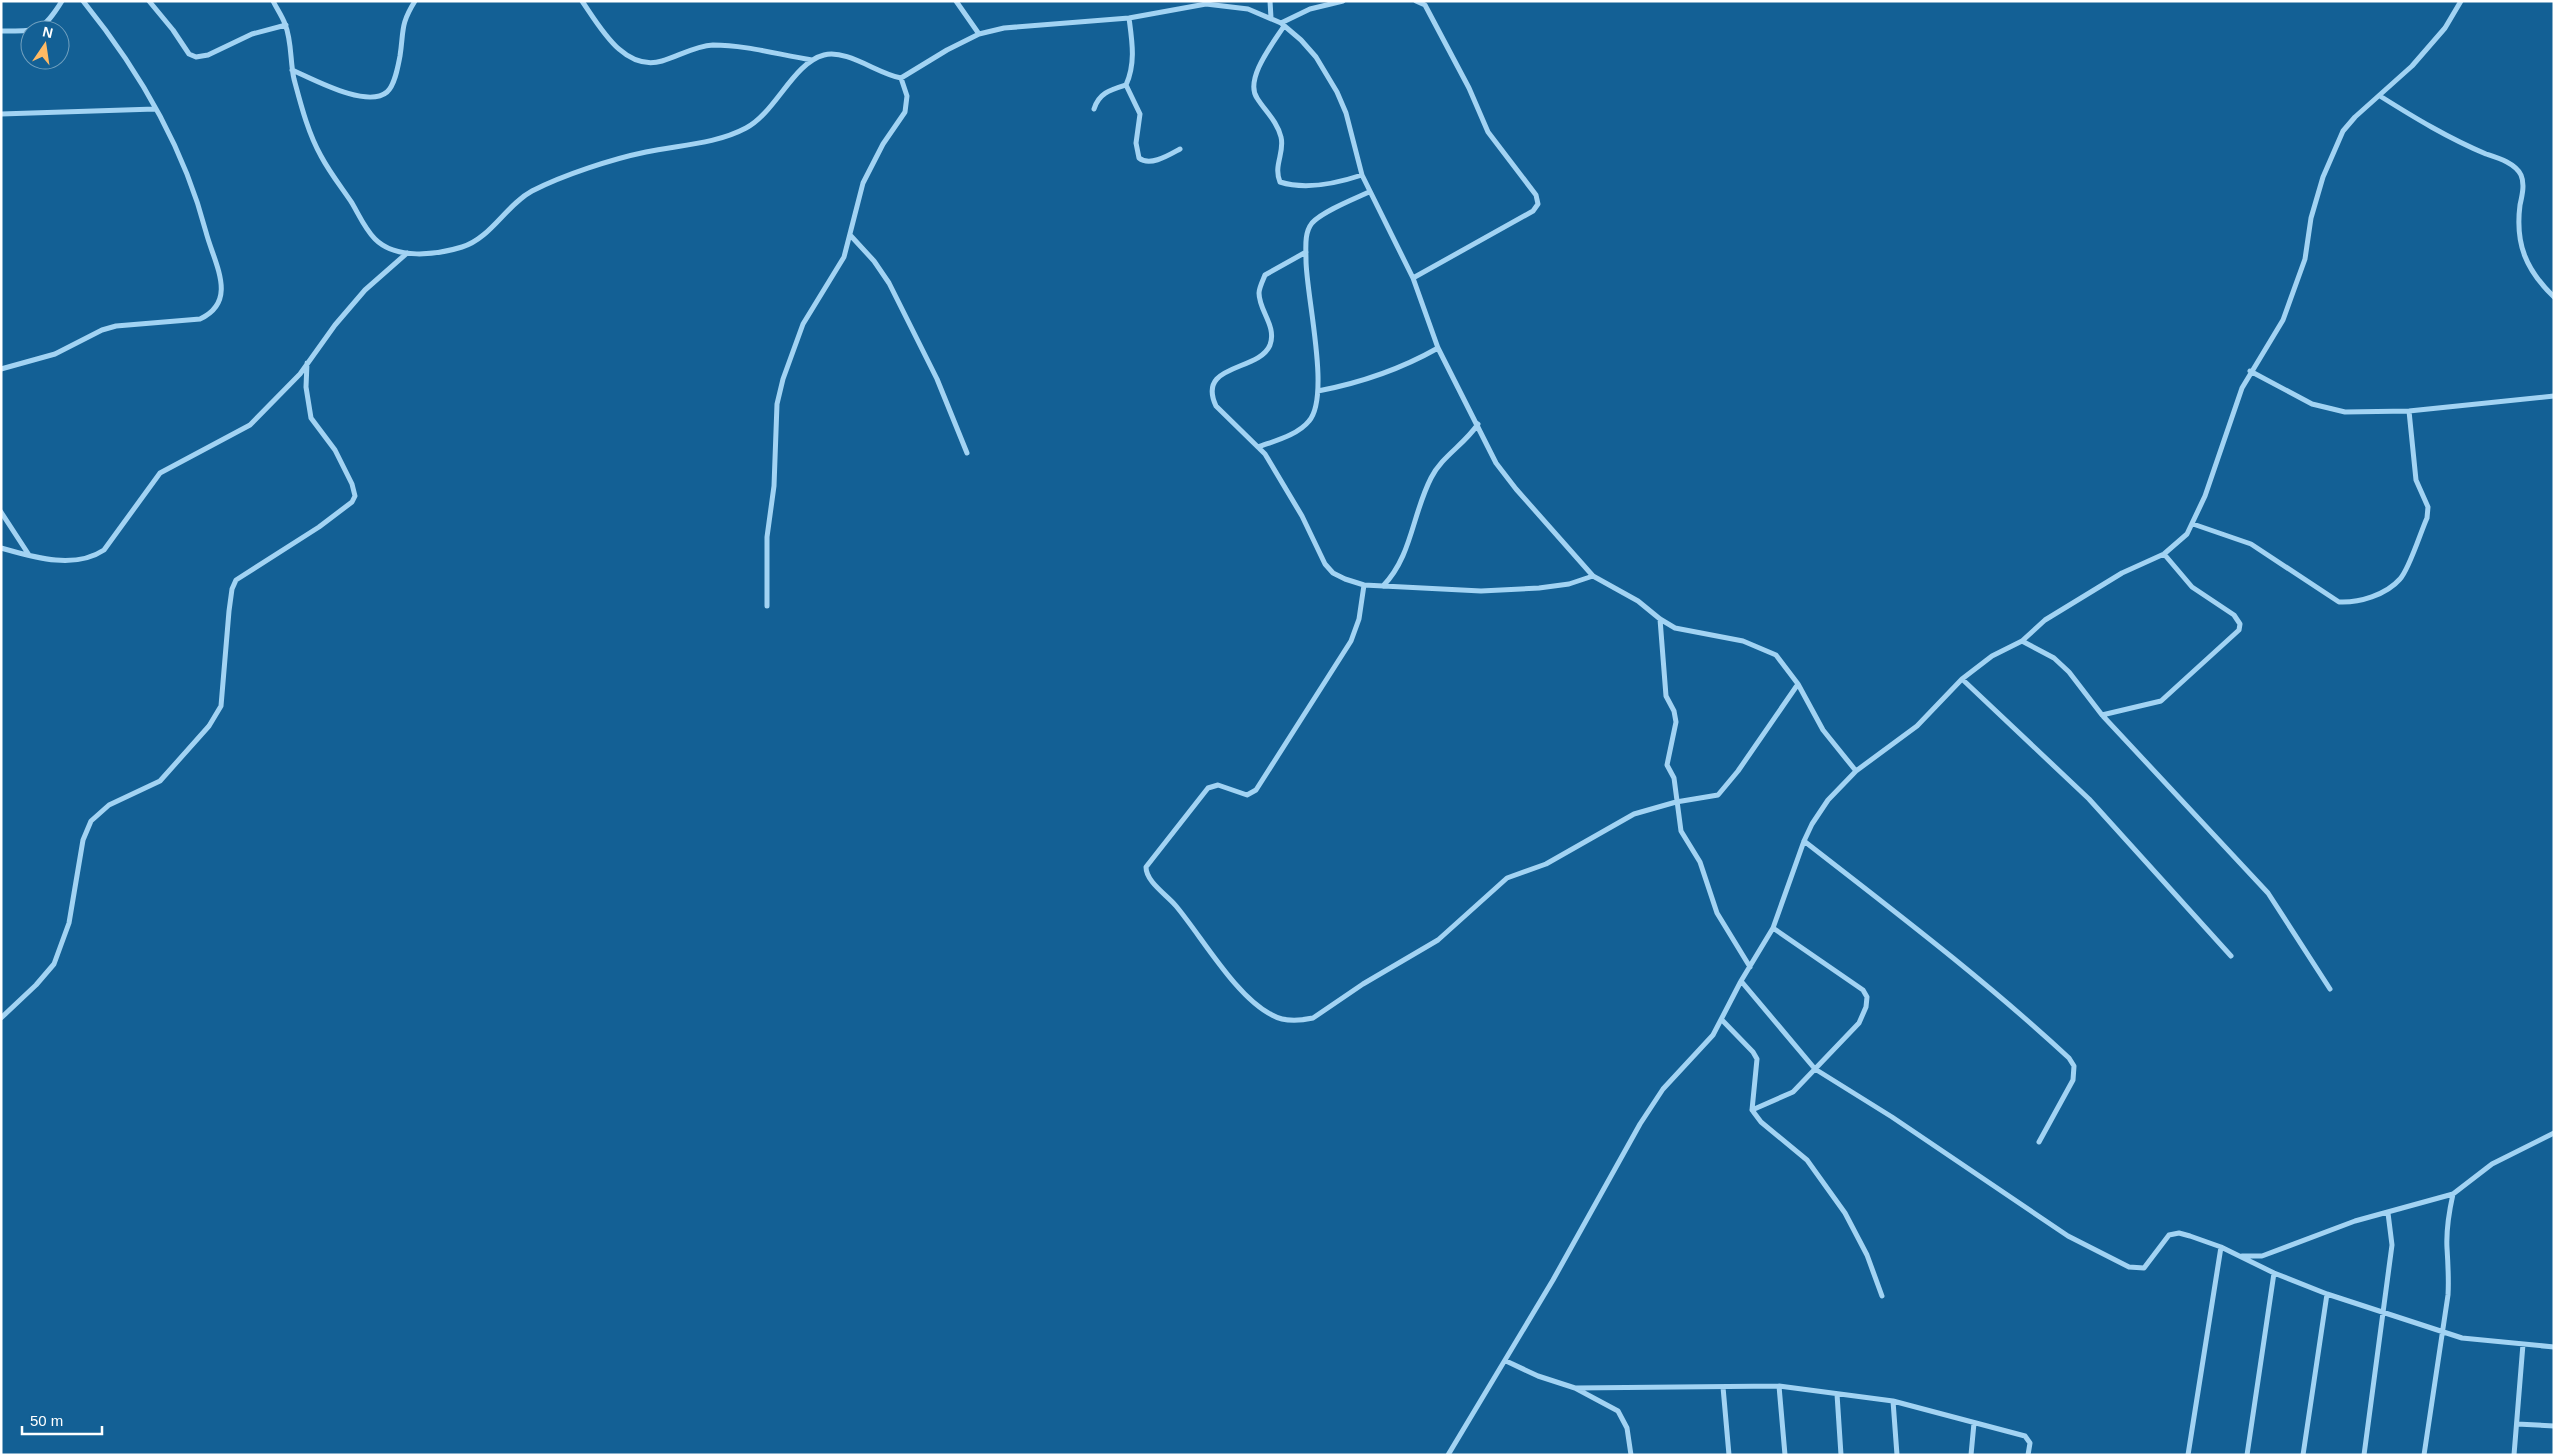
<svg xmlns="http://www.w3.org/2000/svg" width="2555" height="1456" font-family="Arial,sans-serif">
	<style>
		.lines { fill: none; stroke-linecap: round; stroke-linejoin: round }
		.minor { stroke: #a2d3f3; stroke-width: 5 }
	</style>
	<rect width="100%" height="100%" fill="#136095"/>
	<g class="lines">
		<path class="minor" d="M149,1L173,30L189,54L196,57L208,55L252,34L286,25
			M273,1C277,9 282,16 285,24C292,41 290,62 294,79C301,105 308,133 321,156C330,173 342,188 352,203C359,215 365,229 375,239C396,260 436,255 462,247C491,238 506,205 532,191C563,175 612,159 646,152C680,145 716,144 746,128C776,112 793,63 824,55C847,49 878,74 901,78L947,50L979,34L1004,28L1129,18L1206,4L1248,9L1281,23L1301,40L1316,57L1337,92L1346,113L1362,175L1413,278L1438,348L1496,463L1516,489L1593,576L1638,601L1660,619L1675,628L1743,641L1776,655L1798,684L1823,730L1856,771
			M582,1C600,27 624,72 662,61C679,56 695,46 713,45C746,45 780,55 812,60
			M956,1L979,34
			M1270,1L1271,18
			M1281,23L1310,9L1343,1
			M1284,26C1274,42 1244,79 1257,98C1265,111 1277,121 1281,137C1285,153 1273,165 1280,182C1305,190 1338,183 1362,175
			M1,31C38,31 42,33 62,1
			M292,70C313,79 367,109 387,92C395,85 398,66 400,56C404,30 400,25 415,1
			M1126,85L1140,114L1136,143L1139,158C1150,167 1169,155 1180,149
			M2380,96C2415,118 2448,138 2486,154C2498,158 2515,163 2521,175C2525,184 2522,196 2520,205C2515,244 2526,270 2554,297
			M1094,109C1099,93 1110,90 1126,85C1136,63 1132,41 1129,18
			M1,114L155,109
			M851,236L874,261L889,283L937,379L967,453
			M1306,252L1265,275C1263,280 1259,288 1259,293C1259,311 1277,326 1270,345C1259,372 1196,363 1216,406L1265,454L1302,516L1325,564L1333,573L1345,579L1364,585L1481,591L1539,588L1569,584L1593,576
			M1413,278L1533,211L1538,204L1536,195L1488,132L1469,88L1425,5L1416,1
			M1,369L55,354L102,330L116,326L200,319C239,301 214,263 206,232C184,148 138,69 83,1
			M2250,371L2312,404L2345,412L2409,411L2554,396
			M1318,391C1360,383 1401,369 1438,348
			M1258,447C1274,441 1298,435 1309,421C1331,396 1306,295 1306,260C1306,248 1304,233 1312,223C1323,211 1354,199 1369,192
			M1,512L29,555
			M2193,524L2251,544L2339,602C2359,603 2386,595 2400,579C2409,570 2421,531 2427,518L2428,507L2416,480L2409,411
			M1,548C33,557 74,570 104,550L160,473L250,425L300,374L335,325L365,290L407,253
			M1364,585L1359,619L1351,641L1256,790L1247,795L1218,785L1208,788L1146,867C1146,882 1167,895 1176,906C1202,937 1236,997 1272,1015C1284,1022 1299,1021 1313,1018L1363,984L1438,940L1507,878L1546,864L1634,814L1676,802L1718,795L1738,771L1798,684
			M1383,586C1412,556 1412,515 1431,478C1442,456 1464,445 1478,424
			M767,606V537L774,486L777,404L783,379L803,324L844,257L863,183L883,144L905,112L907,96L901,78
			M1660,619L1666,696L1674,711L1676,722L1667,765L1674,778L1681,831L1700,862L1717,913L1750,967
			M2022,641L2054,658L2069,672L2102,715L2268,893L2330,989
			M1962,679L2089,799L2231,956
			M2102,715L2161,701L2239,630L2240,624L2234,615L2192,587L2164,554
			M1804,841C1894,911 1985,980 2069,1058L2074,1066L2073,1080L2039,1142
			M1741,981L1815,1069L1892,1117L2068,1236L2129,1267L2144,1268L2169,1235L2179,1233L2190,1236L2221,1247L2274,1273L2327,1294L2462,1338L2554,1347
			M1,1018L36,985L54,964L69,923L83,840L91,821L109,805L160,781L209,726L221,706L229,611L232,589L236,580L319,527L352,502L355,496L352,484L335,450L311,418L306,387L307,363
			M1722,1020L1753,1052L1757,1059L1752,1110L1761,1122L1807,1160L1845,1213L1867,1255L1882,1296
			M1752,1110L1793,1092L1859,1023L1866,1007L1867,997L1863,990L1773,928
			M2242,1256H2262L2355,1221L2453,1194L2492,1164L2554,1133
			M1506,1361L1538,1376L1575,1388L1618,1411L1627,1428L1631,1455
			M1779,1386L1785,1455
			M1723,1387L1729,1455
			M1575,1388L1779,1386L1893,1401L2025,1436L2030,1443L2028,1455
			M1837,1394L1841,1455
			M1893,1401L1897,1455
			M2517,1424L2554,1426
			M1448,1455L1553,1280L1640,1124L1663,1089L1713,1035L1741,981L1773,928L1804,841L1812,824L1828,800L1856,771L1917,726L1962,679L1992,656L2022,641L2045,620L2122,573L2164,554L2187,534L2205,496L2242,388L2283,320L2305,259L2311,218L2323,177L2343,131L2355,117L2412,66L2445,28L2461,1
			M1971,1455L1974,1423
			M2188,1455L2221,1247
			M2247,1455L2274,1273
			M2303,1455L2327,1294
			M2364,1455L2392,1245L2388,1213
			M2424,1455L2448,1295C2449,1279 2448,1264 2447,1248C2446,1230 2449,1212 2453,1194
			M2514,1455L2523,1344"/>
	</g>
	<rect width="2555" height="1456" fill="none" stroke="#ffffff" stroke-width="5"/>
	<g transform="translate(45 45) rotate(13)"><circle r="24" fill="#136095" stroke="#71a0bf"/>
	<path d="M0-4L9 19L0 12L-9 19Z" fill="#ffba64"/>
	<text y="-8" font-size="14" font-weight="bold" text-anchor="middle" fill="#ffffff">N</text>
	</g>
	<path d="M22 1426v8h80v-8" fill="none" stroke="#ffffff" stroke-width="2.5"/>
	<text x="30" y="1426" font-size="15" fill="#ffffff" stroke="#136095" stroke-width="4" paint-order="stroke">50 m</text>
</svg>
